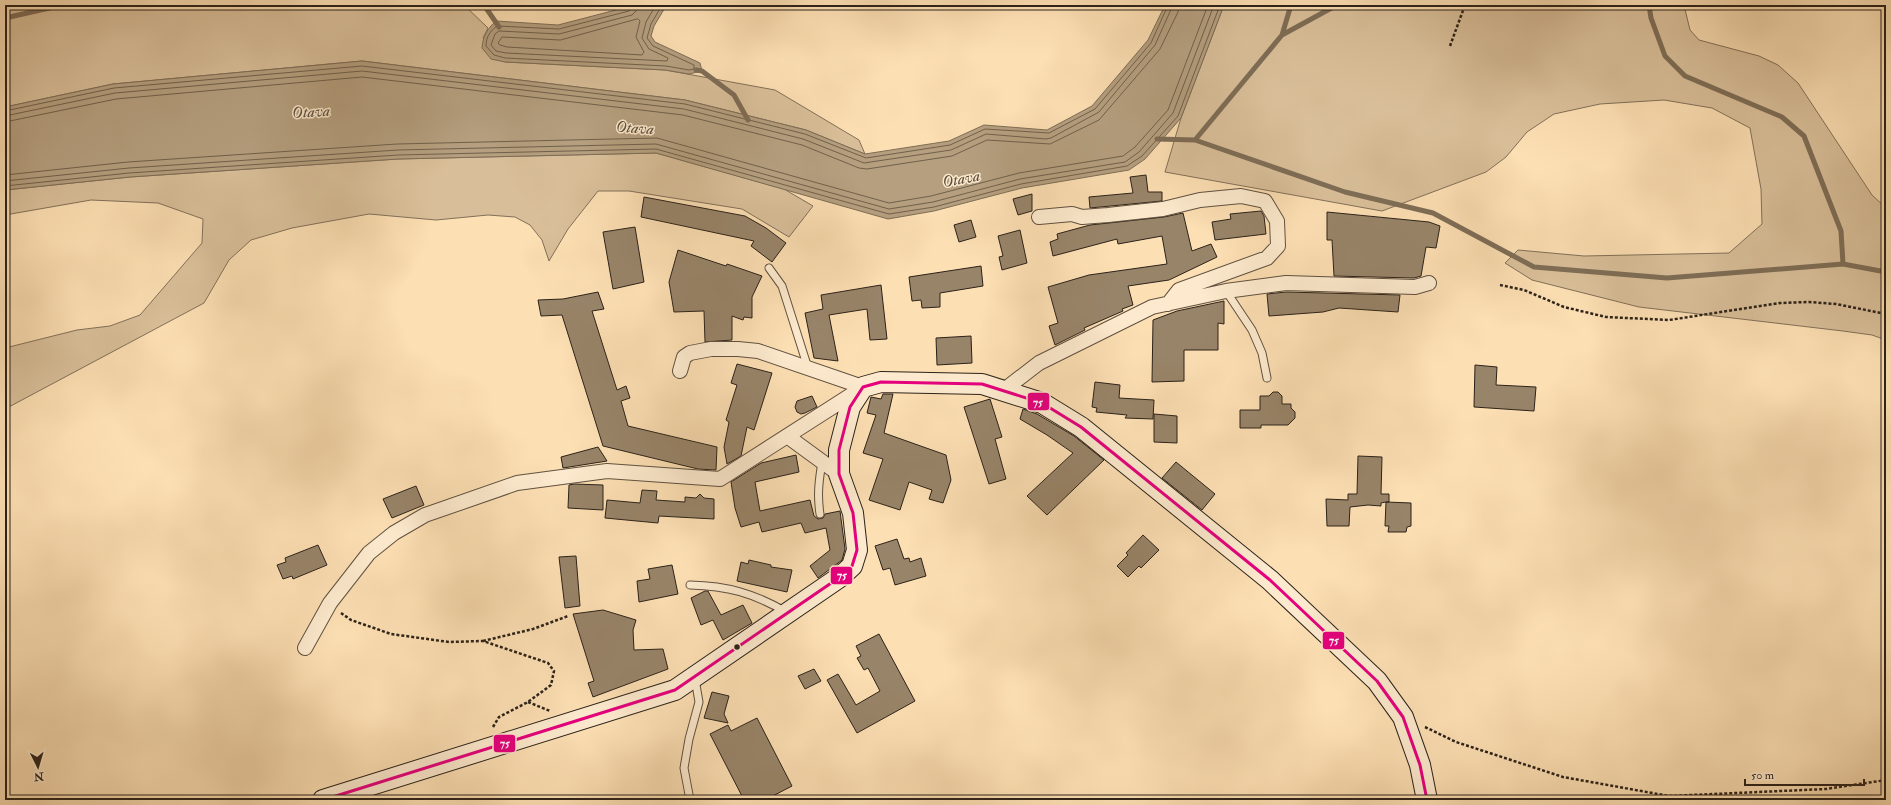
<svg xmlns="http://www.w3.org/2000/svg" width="1891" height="805" font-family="'IM FELL Double Pica',serif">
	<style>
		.green { fill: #d9bf99; stroke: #827059 }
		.water { fill: #b59f7f; stroke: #7e6d56 }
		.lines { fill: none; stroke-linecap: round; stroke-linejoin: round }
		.shore { stroke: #70604c; stroke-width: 1 }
		.stream { stroke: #7e6d56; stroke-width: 5 }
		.building { fill: #988469; stroke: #2c2219 }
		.lane-casing { stroke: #605140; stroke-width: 9 }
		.street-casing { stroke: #605140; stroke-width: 16 }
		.secondary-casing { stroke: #2c2219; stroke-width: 22 }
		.path { stroke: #2c2219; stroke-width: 2.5; stroke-dasharray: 3 2; stroke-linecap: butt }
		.lane { stroke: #fdeace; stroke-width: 7 }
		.street { stroke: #fdeace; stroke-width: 14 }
		.secondary { stroke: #fdeace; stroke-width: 20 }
		.bus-1-casing { stroke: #fdeace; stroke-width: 6 }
		.bus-1 { stroke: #e5007d; stroke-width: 3 }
		.bus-dot { fill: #2c2219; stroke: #fdeace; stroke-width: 1.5 }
		.labels { text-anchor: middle; stroke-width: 3; stroke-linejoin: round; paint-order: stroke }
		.water-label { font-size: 16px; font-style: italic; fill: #5c4e3d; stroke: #fdeace }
		.line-badge { stroke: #fdeace; stroke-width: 1.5 }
		.badge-label { font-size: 11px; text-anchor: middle; font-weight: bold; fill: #fff }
	</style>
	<rect width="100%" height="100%" fill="#fcdfb3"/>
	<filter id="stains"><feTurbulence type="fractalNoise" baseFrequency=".005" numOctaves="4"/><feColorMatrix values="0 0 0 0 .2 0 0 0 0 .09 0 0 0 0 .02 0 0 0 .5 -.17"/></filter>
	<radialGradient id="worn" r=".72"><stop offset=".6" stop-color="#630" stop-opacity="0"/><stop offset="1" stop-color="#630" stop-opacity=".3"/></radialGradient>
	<path class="green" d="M5,5H464L488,28L483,38L505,62L665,70L775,90L859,140L865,154L806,130L685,100L362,61L113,84L5,107Z
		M1224,5H1684L1690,30L1699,40L1759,56L1778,65L1798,83L1872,195L1886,208V340L1872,335L1843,331L1639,307L1532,280L1505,263L1518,250L1584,256L1729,253L1762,224L1761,189L1750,128L1712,108L1664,100L1600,104L1554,114L1527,132L1506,157L1486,172L1382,211L1165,172L1181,118Z
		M656,153L784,189L813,206L789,237L742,209L629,191H598L568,229L549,261L542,240L530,225L515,217L488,215L436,220L369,214L292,228L251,240L229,260L204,303L5,409V348L77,330L110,326L140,315L202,243L203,219L158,203L91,200L5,215V190L130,177L398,159Z"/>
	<path class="water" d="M635,5H665L666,6L654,26L651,36L655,42L700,63L702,71L689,74L665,70L505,62L491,59L482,48C483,36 487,29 496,21L558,25Z
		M1165,5H1224L1181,118L1145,159L1129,170L1022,188L934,211L888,219L656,153L398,159L130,177L5,190V107L113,84L362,61L685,100L806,130L865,154L949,141L984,125L1047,130L1092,106L1148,40Z"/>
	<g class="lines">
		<path class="shore" d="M633,5L629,11L559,29L497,26C490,31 486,37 486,46L494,55L505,58L666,66L689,70L694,69V65L653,46L647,38L651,24L662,5
			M638,5L636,11L632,15L559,34L499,31L495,34L491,45L496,51L506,53L667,61L668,58L649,49L642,38L646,22L656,5
			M638,19L640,21L636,37L644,52L642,55L507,47L500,45L498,43L502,37L560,40Z
			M5,111L114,88L362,66L685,104L805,134L866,158L950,145L985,129L1049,133L1095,109L1151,43L1168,5
			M5,116L115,93L362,71L684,109L803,139L864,163L951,150L986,134L1046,139L1051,138L1099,112L1155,45L1173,5
			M5,122L116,99L362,77L683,115L802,145L859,168L867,169L952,156L987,140L1050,144L1099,120L1160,49L1178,12L1179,5
			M5,175L128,162L397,144L657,138L889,203L931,196L1019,173L1123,156L1135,147L1168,110L1208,5
			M5,181L129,168L398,150L656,144L889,209L933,202L1020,179L1125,162L1139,152L1173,113L1214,5
			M5,186L129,173L398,155L656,149L889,214L934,207L1021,184L1127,166L1142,156L1178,116L1220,5"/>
		<path class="stream" d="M484,5L499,27
			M5,18L63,5
			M1282,35L1337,5
			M696,70L702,71L734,95L748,120
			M1157,139L1195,140L1345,192L1433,213L1534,267L1667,278L1843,264L1841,231L1804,136L1782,117L1685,76L1665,56L1651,18L1649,5
			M1195,140L1282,35L1291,5
			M1843,264L1886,272"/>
	</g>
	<path class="building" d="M1146,175L1148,192H1162V201L1090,208L1089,197L1133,193L1130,177Z
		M1032,194V211L1018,215L1013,199Z
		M644,197L745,216L766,228L786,243L772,262L751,246L754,241L641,217Z
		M1261,211L1264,216L1266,234L1215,240L1212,222L1231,219L1230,214Z
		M1327,212L1429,222L1440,226L1436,248L1426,247L1421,276L1414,278L1334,276L1332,240H1327Z
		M1183,213L1192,251L1211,244L1217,257L1169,280L1128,286L1133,305L1122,309L1123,311L1084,328L1085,330L1055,345L1049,326L1058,323L1048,287L1089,275L1167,264L1162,236L1118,244L1117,239L1053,256L1050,242L1058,239L1057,234L1090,225L1164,217Z
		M971,220L976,237L959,242L954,225Z
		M635,227L644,282L613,289L603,232Z
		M1020,230L1027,263L1002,270L999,257L1003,256L998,236Z
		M678,250L726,266L727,264L762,276L752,297V318L744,317L743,320L732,316V340L705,342L704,311L674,312L669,282Z
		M981,266L983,286L940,293V307L922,308L921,300L912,301L909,277Z
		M881,285L887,339L870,340L867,309L829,315L838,361L814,358L805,313L823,309L821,295Z
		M598,292L604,309L592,311L617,390L626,386L630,398L621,401L628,426L717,447L716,470L698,469L603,446L562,315L541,316L538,300L563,299Z
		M1286,292L1400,295L1398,312L1339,308L1323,312L1269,316L1267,294Z
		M1224,301V324L1218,323V350H1184V381L1152,382L1153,320L1177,311Z
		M971,336L972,363L937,365L936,338Z
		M737,364L772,373L754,430L747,427L741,456L727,464L724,447L729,422L726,420L737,385L731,383Z
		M1475,365L1497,367L1496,385L1536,387L1534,411L1474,407Z
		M1095,382L1120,385L1119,398L1154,400L1153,419L1125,418L1127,415L1096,412L1097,408L1092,407Z
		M1273,392H1278L1282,396V404H1291V408L1295,412V418L1288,425H1261V428H1240V410H1260V396H1269Z
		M883,394H893L884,433L946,455L951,480L943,503L929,499L932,490L909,482L900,510L869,500L883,459L863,453L876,415L867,413L871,397L881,399Z
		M812,396L817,407L805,413L801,414L797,412L795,407L797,401Z
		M990,399L1002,437L995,439L1006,479L989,484L964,407Z
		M1023,409L1037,414L1074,436L1104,460L1047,515L1027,496L1073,453L1047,435L1020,419Z
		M1154,414L1177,416V443L1154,442Z
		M598,447L607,461L563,468L561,457Z
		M796,455L799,472L755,482L760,511L810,500L814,516L818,519L823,518L825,514L840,511L845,549L842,560L818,578L810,566L830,550L826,528L805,533L801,523L762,532L759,522L741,527L735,508L731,482L761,463Z
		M1358,456L1382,457L1381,494H1389V502H1386L1411,503V526L1407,527L1406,532H1388L1389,526H1385L1386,502L1381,503V506L1368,505L1350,507L1349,526H1327L1326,499L1348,500V494H1357Z
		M1176,462L1215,494L1202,510L1162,478Z
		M574,484L603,485V510L568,508L569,485Z
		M416,486L424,505L392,518L383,499Z
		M642,490L657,491L656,500L685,502V497L696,498L700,494L704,498L714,499V519L659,516L658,523L605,518L607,500L640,503Z
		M1143,535L1159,550L1141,568L1139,566L1128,577L1117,566L1128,555L1126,553Z
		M897,539L904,559L909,558L910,562L921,558L926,576L895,585L890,568L883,570L875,546Z
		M318,545L327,565L293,579L292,576L283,579L277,565L286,562L285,558Z
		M576,556L580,606L565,608L559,557Z
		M749,560L771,565V567L792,570L787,592L737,581L741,562L748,564Z
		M672,565L678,594L639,602L637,581L650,579L648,569Z
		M705,591H708L721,615L743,605L752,623L723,640L713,620L701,625L691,598Z
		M603,610L636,620L633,630L634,650L663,649L668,669L593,697L588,683L594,681L573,614Z
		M879,634L915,701L857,733L827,680L838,674L856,705L880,691L868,668L864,670L857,658L861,656L856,646Z
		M814,669L821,681L805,689L798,676Z
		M712,692L729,696L724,714L728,723L704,718Z
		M757,718L792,786L765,800H744L710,734L728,725L731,731Z"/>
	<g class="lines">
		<defs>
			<path id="lane" d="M769,268L782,286L808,368
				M1226,291L1252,330L1262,353L1267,378
				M820,514C817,495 819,480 822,462
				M690,585C728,586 753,593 786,612
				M690,800L684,768L689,739L699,702L695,679"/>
			<path id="street" d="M1039,217L1072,214L1082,217L1108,215L1163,209L1200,200L1241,196L1265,201L1277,221L1278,246L1267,258L1179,290L1168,304
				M680,371L684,357L690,353L711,349H738L758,351L863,387
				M1004,390L1039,363L1152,307L1226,291L1286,283L1415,287L1429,283
				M787,436L839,474
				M305,648L330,603L369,553L394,533L425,515L517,483L607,471L720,479L859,390"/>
			<path id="secondary" d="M323,800L675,690L840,577L852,566L857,550L853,513L839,474V450L850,407L863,387L881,382L982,384L1042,403L1081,427L1270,580L1377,681L1403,717L1420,765L1427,800"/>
		</defs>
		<use href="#lane" class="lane-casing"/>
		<use href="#street" class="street-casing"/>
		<use href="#secondary" class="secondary-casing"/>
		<path class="path" d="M1450,46L1465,5
			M1500,285L1524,290L1564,307L1606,317L1669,320L1780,303L1809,302L1836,304L1886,314
			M341,613L351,620L391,634L449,642L483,641L548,663L554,671L551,685L528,702L499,717L493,727
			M483,641L533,629L568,616
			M528,702L550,711
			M1425,727L1456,742L1563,777L1669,796L1826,789L1886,780"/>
		<use href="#lane" class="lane"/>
		<use href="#street" class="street"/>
		<use href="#secondary" class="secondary"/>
		<defs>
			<path id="bus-1" d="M323,800L675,690L840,577L852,566L857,550L853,513L839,474V450L850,407L863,387L881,382L982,384L1042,403L1081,427L1270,580L1377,681L1403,717L1420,765L1427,800"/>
		</defs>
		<use href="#bus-1" class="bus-1-casing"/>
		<use href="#bus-1" class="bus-1"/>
	</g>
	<circle class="bus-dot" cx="737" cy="647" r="3.5"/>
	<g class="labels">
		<g class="water-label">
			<text transform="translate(311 111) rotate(-4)" y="6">Otava</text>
			<text transform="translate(635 127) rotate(4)" y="6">Otava</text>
			<text transform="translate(961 178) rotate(-11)" y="6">Otava</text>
		</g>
	</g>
	<g class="line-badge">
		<rect x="1027" y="392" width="23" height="19" rx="4" fill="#e5007d"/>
		<rect x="830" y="566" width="23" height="19" rx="4" fill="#e5007d"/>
		<rect x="1322" y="631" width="23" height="19" rx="4" fill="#e5007d"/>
		<rect x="493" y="734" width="23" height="19" rx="4" fill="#e5007d"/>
	</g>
	<g class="badge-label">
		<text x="1038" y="406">75</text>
		<text x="842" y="579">75</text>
		<text x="1334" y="644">75</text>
		<text x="505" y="747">75</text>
	</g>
	<rect width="1891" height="805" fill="none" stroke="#fcdfb3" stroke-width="20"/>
	<rect x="6" y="6" width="1879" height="793" fill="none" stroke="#2c2219" stroke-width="2"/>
	<rect x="10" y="10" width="1871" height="785" fill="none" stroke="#2c2219"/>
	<g transform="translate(38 767) rotate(175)" stroke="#fdeace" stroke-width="3" paint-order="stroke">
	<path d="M0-3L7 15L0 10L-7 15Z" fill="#2c2219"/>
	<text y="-6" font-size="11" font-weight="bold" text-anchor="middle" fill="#2c2219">N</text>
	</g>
	<path d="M1745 779v6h119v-6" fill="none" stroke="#2c2219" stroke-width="2"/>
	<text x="1751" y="779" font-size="12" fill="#2c2219" stroke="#fdeace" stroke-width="3" paint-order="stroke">50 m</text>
	<rect width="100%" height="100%" filter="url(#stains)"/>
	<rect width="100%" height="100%" fill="url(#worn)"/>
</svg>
